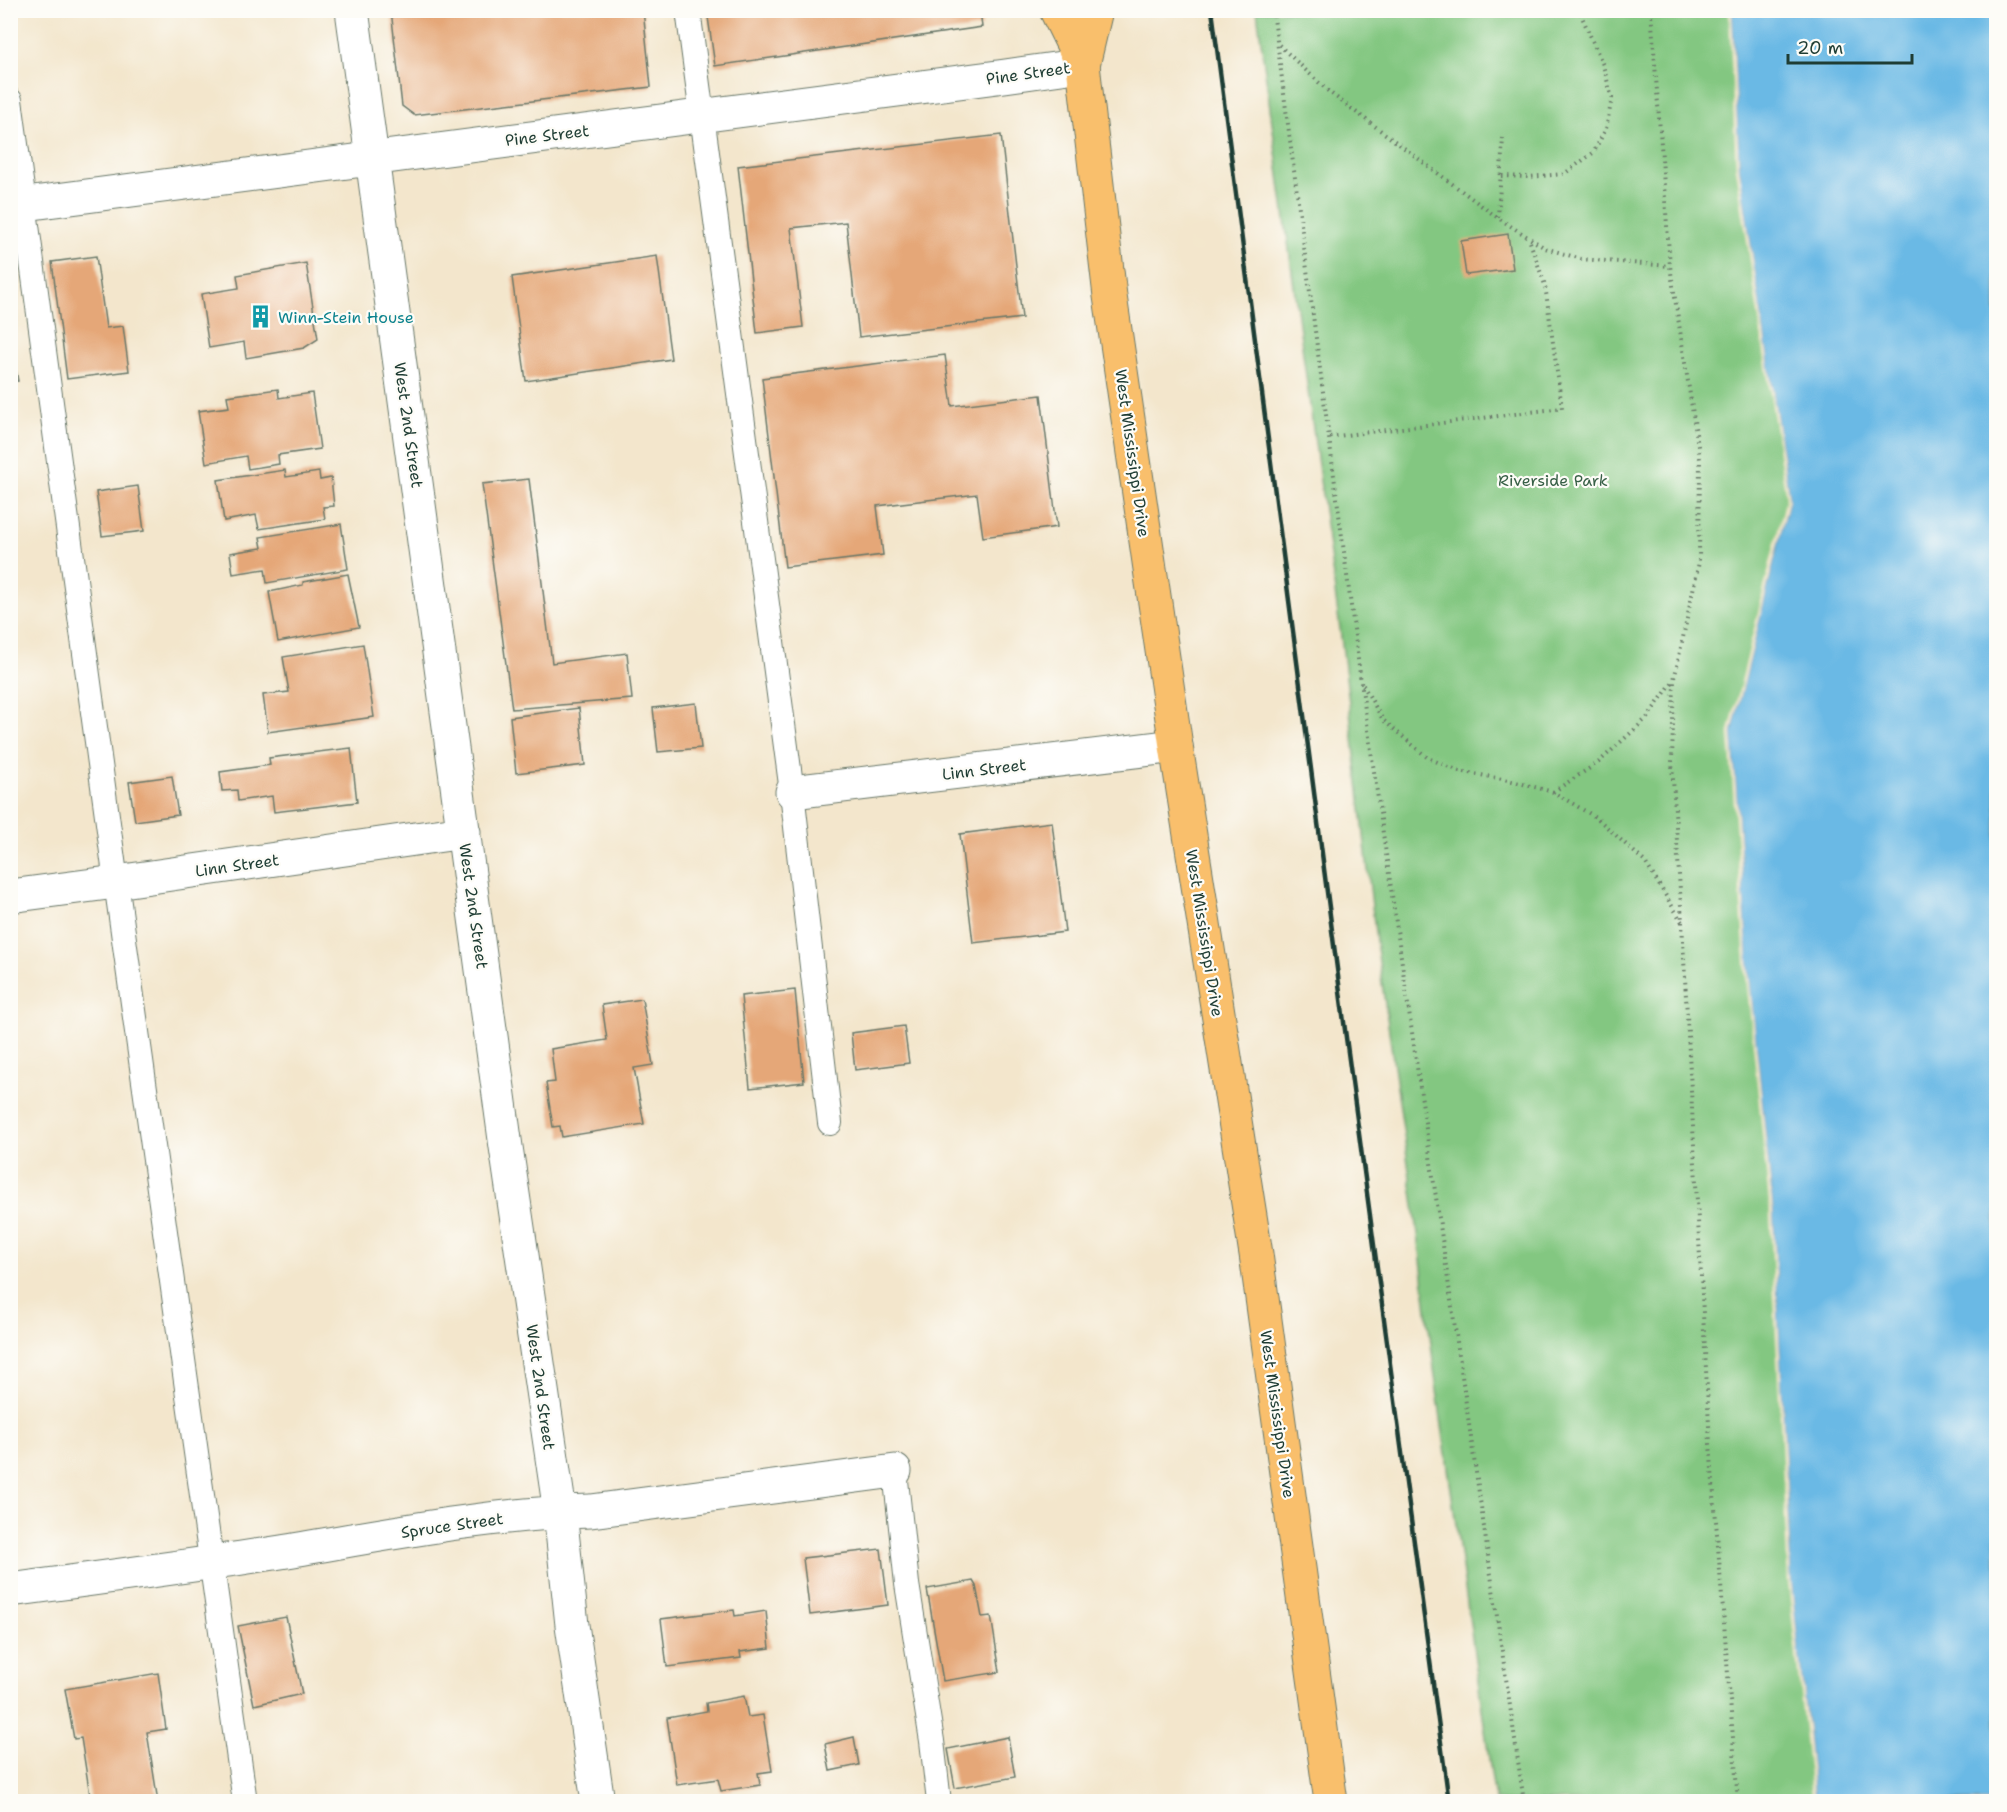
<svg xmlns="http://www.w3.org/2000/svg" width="2007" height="1812" font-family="'Shantell Sans',sans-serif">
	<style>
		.green { fill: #83c781; stroke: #51825a; stroke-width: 1.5 }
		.water { fill: #6bb9e5; stroke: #457b8c; stroke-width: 1.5 }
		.pier { fill: #f3e6cc }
		.building { fill: #e5a778 }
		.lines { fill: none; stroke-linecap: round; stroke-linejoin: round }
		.service-casing { stroke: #697869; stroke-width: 26 }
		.minor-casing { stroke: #697869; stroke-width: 35 }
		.primary-casing { stroke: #697869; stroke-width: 35 }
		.path { stroke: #697869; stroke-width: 4; stroke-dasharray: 1.5 4.5; stroke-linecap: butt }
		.service { stroke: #fff; stroke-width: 24 }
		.minor { stroke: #fff; stroke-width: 33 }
		.primary { stroke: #f9bf6c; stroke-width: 33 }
		.rail { stroke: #1f3d34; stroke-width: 4.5 }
		.labels { text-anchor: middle; stroke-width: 4.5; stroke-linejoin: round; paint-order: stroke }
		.street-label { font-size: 16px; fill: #1f3d34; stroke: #fdfcf7 }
		.culture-label { font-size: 16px; fill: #0d838f; stroke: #fdfcf7; text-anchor: start }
		.park-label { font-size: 16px; fill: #386047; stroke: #fdfcf7 }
	</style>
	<rect width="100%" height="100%" fill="#fdfcf7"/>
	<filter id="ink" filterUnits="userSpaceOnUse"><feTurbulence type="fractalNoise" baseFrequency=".0167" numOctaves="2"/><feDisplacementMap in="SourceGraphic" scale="12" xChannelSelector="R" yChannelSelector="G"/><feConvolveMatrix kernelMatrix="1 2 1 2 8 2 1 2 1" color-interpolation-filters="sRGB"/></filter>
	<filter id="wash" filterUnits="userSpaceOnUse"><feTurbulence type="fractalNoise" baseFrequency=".008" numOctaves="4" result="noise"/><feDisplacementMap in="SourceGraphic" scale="24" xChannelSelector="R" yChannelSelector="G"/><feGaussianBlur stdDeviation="1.35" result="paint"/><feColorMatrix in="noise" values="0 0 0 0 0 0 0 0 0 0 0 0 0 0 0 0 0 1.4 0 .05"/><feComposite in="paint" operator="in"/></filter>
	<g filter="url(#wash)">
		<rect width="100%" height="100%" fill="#f3e6cc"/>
		<path class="green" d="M1257,11H1732L1739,167L1789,499L1732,732L1749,974L1773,1211L1791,1580L1815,1801H1495L1434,1369L1417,1226L1376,941L1344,659Z"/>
		<path class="water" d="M1732,11H1996V1801H1815L1791,1580L1773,1211L1749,974L1732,732L1789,499L1739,167Z"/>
		<path class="pier" d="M1729,10L1732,11L1739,167L1789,499L1732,732L1749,974L1773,1211L1791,1580L1815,1802H1812L1788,1580L1770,1211L1746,974L1729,732L1786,498L1736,167Z"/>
		<g id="blocks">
			<path class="building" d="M391,10H643L651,87L414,115L402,106Z
				M707,10H980L982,27L715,66Z
				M1001,135L1022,318L859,337L846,222L791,228L803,327L757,333L738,166Z
				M1508,234L1513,269L1466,275L1461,241Z
				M96,256L106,328L123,326L129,371L67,379L52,262Z
				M657,256L671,359L526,381L512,277Z
				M306,263L318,339L304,348L246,358L244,342L209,348L201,294L239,288L237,275Z
				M945,355L952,406L1041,395L1057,527L983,537L977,494L877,506L883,555L785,567L762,378Z
				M14,358L18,381L10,382V359Z
				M278,389L279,398L312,393L320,449L278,455L279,464L248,469L246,456L206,463L198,411L229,407L227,396Z
				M285,470L286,477L319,472L320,480L331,478L334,506L323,507L325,519L259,529L256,515L224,521L218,480Z
				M529,479L552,663L627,653L632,699L512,709L482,484Z
				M138,486L144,531L102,536L96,492Z
				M341,524L348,569L267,583L265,569L233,574L230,553L262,548L260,537Z
				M348,574L359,627L278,642L269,592L303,585V582Z
				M363,644L374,717L268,732L263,695L289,692L283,657Z
				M696,703L701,748L658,752L653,708Z
				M579,708L585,765L516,773L510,717Z
				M351,748L357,802L274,812L272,796L238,801L237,790L222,791L220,772L270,765L269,758Z
				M172,776L178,815L135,821L129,782Z
				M1052,822L1065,932L973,943L960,834Z
				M795,990L804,1082L750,1088L741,996Z
				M642,999L653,1065L634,1068L644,1124L562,1137L560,1126L553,1127L546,1083L555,1082L551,1049L607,1040L602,1005Z
				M904,1026L909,1063L855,1070L851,1033Z
				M881,1549L888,1605L810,1615L803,1558Z
				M973,1581L976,1586L982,1617L991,1616L1000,1672L943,1681L927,1589Z
				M734,1610L735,1616L766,1611L770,1648L740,1652L741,1658L667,1667L661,1619Z
				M286,1617L302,1694L254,1705L238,1626Z
				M158,1673L166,1729L147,1732L158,1802H91L81,1738L74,1739L65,1689Z
				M744,1696L748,1717L763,1715L772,1771L758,1773L760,1785L721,1791L718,1779L677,1785L667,1718L707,1711L706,1703Z
				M854,1737L859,1765L830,1771L825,1744Z
				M1008,1737L1015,1777L955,1788L948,1749Z"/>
		</g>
	</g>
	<g filter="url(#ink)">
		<use href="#blocks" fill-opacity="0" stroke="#697869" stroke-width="1.5"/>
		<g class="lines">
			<defs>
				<path id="service" d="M688,10L792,792L830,1123
					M10,100L116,882L245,1802
					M895,1471L907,1584L932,1741L939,1802"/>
				<path id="minor" d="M352,10L506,1147L560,1512L572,1625L598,1802
					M10,206L1005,76L1083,65
					M792,792L1176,746
					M10,896L116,882L464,832
					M10,1590C101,1578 191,1566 281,1552C383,1535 487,1514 591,1511L895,1471"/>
				<path id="primary" d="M1056,10L1083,65L1110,296L1176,746L1256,1254L1331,1802
					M1083,65L1096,10"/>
			</defs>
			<use href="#service" class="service-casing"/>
			<use href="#minor" class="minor-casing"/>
			<use href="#primary" class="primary-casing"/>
			<path class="path" d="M1273,10L1361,682L1524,1802
				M1651,10L1670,266L1700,459L1699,562L1674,680L1672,763L1682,922L1710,1444L1738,1802
				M1279,45L1329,92L1498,218L1545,248L1581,259L1670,266
				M1502,176L1529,177L1564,174L1593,153L1606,129L1612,98L1603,65L1579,10
				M1498,217L1503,138
				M1330,437L1562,408L1545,285L1529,239
				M1363,685L1383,720L1428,758L1459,771L1508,780L1553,792L1597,818L1645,862L1682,922
				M1553,792L1599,762L1647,718L1674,680"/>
			<use href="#service" class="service"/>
			<use href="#minor" class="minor"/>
			<use href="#primary" class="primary"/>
			<path class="rail" d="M1212,10L1345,1030L1449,1802"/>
		</g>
	</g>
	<defs>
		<symbol id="building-bare" viewBox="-9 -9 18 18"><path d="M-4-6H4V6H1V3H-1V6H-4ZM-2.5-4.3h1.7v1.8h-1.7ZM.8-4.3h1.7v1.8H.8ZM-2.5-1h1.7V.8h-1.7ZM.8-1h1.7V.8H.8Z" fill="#0f9aa8" stroke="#fdfcf7" stroke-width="2.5" paint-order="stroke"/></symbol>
	</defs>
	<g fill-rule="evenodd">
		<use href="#building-bare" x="244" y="300" width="33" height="33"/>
	</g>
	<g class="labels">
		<g class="street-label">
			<text transform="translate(1028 73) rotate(-8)" y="6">Pine Street</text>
			<text transform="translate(547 135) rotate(-7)" y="6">Pine Street</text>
			<text transform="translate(409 425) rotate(82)" y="6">West 2nd Street</text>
			<text transform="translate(1133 453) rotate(82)" y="6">West Mississippi Drive</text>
			<text transform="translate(984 769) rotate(-7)" y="6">Linn Street</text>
			<text transform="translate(237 865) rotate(-8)" y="6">Linn Street</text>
			<text transform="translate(474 906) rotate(82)" y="6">West 2nd Street</text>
			<text transform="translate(1205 933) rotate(81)" y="6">West Mississippi Drive</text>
			<text transform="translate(541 1387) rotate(82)" y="6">West 2nd Street</text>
			<text transform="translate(1278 1414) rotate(82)" y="6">West Mississippi Drive</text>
			<text transform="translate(452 1525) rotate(-8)" y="6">Spruce Street</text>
		</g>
		<g class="culture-label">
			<text x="278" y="323">Winn-Stein House</text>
		</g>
		<g class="park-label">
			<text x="1553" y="486">Riverside Park</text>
		</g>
	</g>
	<rect width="2007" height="1812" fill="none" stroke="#fdfcf7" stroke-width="36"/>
	<path d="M1788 54v9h124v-9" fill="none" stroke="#1f3d34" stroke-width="3"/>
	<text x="1797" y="54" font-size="18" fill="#1f3d34" stroke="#fdfcf7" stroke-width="4.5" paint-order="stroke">20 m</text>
</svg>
